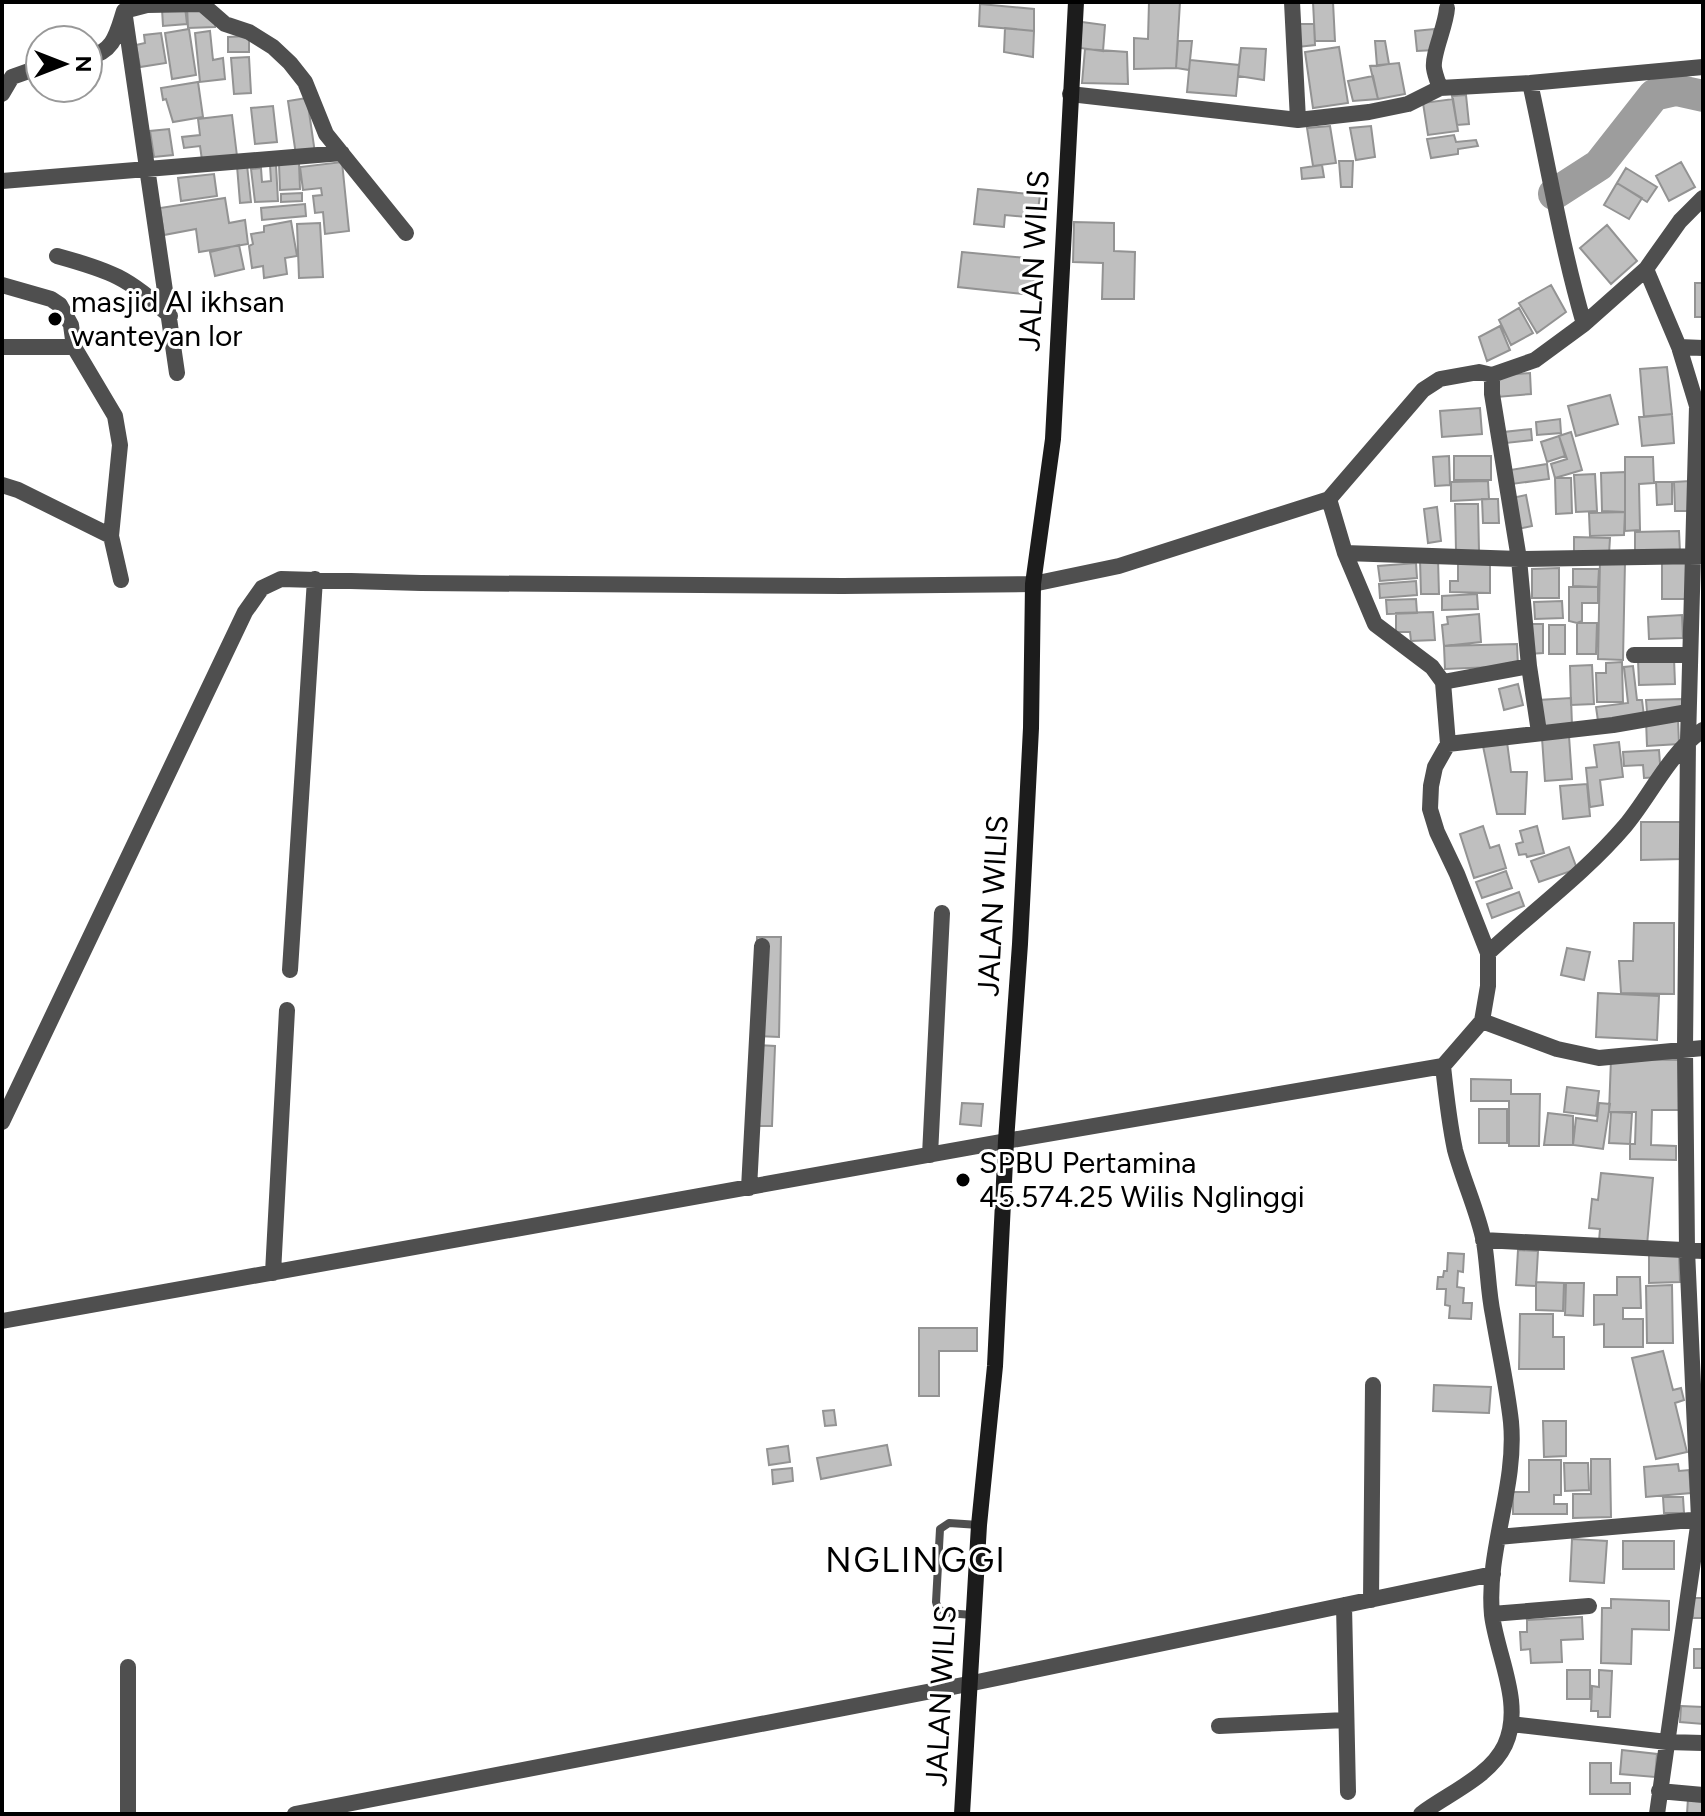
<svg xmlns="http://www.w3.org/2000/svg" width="1705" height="1816" font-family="Figtree,sans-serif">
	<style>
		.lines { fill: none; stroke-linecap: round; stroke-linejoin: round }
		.river { stroke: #9d9d9d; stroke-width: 32 }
		.building { fill: #bfbfbf; stroke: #939393; stroke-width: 2 }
		.lane { stroke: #4f4f4f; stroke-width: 8 }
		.street { stroke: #4f4f4f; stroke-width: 16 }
		.secondary { stroke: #1c1c1c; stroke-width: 16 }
		.poi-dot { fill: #000; stroke: #fff; stroke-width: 3 }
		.labels { text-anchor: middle; stroke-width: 6; stroke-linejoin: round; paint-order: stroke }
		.street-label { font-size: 30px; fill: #000; stroke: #fff }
		.poi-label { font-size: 30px; fill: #000; stroke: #fff; text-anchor: start }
		.quarter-label { font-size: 34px; letter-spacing: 2px; fill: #000; stroke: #fff }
	</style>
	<rect width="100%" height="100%" fill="#fff"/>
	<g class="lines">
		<path class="river" d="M1554,194L1599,165L1654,95L1676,90L1703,96"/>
	</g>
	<path class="building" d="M1149,2H1180L1176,68L1134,69V38L1148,39Z
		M1313,2H1333L1335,41H1315Z
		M980,4L1034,9V31L979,26Z
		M187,6L215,17V27L188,28Z
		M185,7L187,24L163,26L162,9Z
		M1082,22L1105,25L1103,51L1080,48Z
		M1297,24H1314L1315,45L1298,47Z
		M1005,28L1034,31L1033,57L1004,52Z
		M189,29L196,75L172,79L165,33Z
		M1434,29V50L1417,51L1415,31Z
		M210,31L213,60L223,58L225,79L200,82L195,33Z
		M161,33L166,63L140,67L136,45L145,43L144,35Z
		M249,36V52H228V37Z
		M1178,41H1192L1189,70L1176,68Z
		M1375,41H1385L1389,64L1377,66Z
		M1339,47L1348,103L1313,108L1305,52Z
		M1241,48L1266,49L1264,80L1238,76Z
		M1085,49L1127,52L1128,84L1082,83Z
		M249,57L251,93L234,94L231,58Z
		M1190,60L1239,65L1236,96L1187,92Z
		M1399,63L1405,94L1378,99L1370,66Z
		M1373,76L1378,99L1353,101L1348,81Z
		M198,82L203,117L173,122L166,99L163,100L161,88Z
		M1466,95L1469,124L1457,125L1452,96Z
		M307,98L315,153L296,155L288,101Z
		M1453,99L1458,131L1428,135L1423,103Z
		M273,106L277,142L255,144L251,108Z
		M232,115L237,156L202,160L200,146L184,148L182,137L200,135L198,119Z
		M1330,126L1336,163L1313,166L1307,128Z
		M1371,126L1375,157L1356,160L1350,128Z
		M169,129L173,155L154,157L150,131Z
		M1454,135L1456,142L1476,140L1478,146L1458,149V154L1431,158L1427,139Z
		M1339,161H1353L1352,187H1341Z
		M342,162L349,231L325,234L323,212L315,213L313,196L322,195L321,188L303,190L300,167Z
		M1681,162L1695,187L1669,201L1656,176Z
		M299,163L300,189L280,190L279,164Z
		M247,165L251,202L240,203L237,166Z
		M270,165H276L278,201L255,202L251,169L261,168L262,182L271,181Z
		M1322,165L1324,177L1302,179L1301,168Z
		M1626,168L1657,187L1647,202L1617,183Z
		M214,174L217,196L181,201L178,178Z
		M1617,183L1642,198L1629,219L1604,205Z
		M978,189L1040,195L1037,218L1005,215L1004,227L974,224Z
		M302,193V201L281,202V194Z
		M225,198L229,223L245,220L248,244L199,252L196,229L164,235L160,208Z
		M305,204L306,216L262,220L261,208Z
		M291,221L297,256L285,258L287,274L264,278L263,266L252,268L249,246L253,244L251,234L264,232V226Z
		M1074,222L1114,223V251L1135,252L1134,299H1102L1103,263L1073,262Z
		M320,223L323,277L299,278L297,224Z
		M1607,225L1637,261L1611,284L1580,248Z
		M239,245L244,269L215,276L210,252Z
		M962,252L1036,259L1032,295L958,287Z
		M1695,283H1703V317H1695Z
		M1551,285L1566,312L1537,333L1519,303Z
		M1519,308L1533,333L1511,345L1499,320Z
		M1500,326L1510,350L1487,361L1479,337Z
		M1667,367L1672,414L1644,417L1640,369Z
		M1530,373L1531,394L1497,397L1495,376Z
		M1610,395L1618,424L1576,436L1568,406Z
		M1480,408L1482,434L1442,437L1440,411Z
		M1672,414L1674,443L1642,446L1639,417Z
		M1560,419L1561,433L1537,435L1536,422Z
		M1531,429L1532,440L1506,443L1504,432Z
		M1571,432L1582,470L1555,478L1551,464L1567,459L1559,436Z
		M1559,436L1565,456L1547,462L1541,442Z
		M1449,456L1450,485L1435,486L1433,457Z
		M1454,456H1491V480H1454Z
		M1625,457H1653L1654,483L1639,484L1640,530L1625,531Z
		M1547,464L1549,479L1512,484L1510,470Z
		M1625,472V512L1602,511L1601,473Z
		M1595,474L1597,511L1576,512L1574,475Z
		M1555,478H1571L1572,513L1556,514Z
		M1488,481L1489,499L1451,501V482Z
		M1690,481L1691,511H1675L1674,482Z
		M1656,482H1672V504L1657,505Z
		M1526,495L1532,526L1518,529L1512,498Z
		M1482,499H1498L1499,523H1483Z
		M1455,504H1478L1479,551H1456Z
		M1437,507L1441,541L1428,543L1424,509Z
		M1625,512L1624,535L1590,536L1589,513Z
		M1679,531L1680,552L1635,554V532Z
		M1574,537L1610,538L1609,554L1574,553Z
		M1438,559L1439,594H1421L1420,560Z
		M1662,560H1690L1689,599H1662Z
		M1458,561H1490V593L1450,592V581H1458Z
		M1600,561H1625L1623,660L1598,659Z
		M1416,563L1417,578L1380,581L1378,566Z
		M1559,568V598H1532V569Z
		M1573,569H1599L1598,587L1573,586Z
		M1416,581L1417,595L1380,598L1379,584Z
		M1569,587H1598V603H1582V621L1577,623L1569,621Z
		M1477,594L1478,609L1442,610V596Z
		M1416,599L1417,613L1387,614L1386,600Z
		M1562,601L1563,618L1535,619L1534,602Z
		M1433,612L1435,640L1411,641L1410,632H1396V613Z
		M1479,614L1481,642L1444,646L1442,625L1448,624L1447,617Z
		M1682,615L1683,638L1649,639L1648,617Z
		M1577,623H1597L1596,654H1577Z
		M1528,624H1543V653L1529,654Z
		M1549,625H1565V654H1549Z
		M1517,644L1518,666L1445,669L1444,646Z
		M1674,658L1675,684L1639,685L1638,660Z
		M1622,662L1623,702H1597L1596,673H1606V663Z
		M1592,665L1594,704L1571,705L1570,666Z
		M1633,666L1637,700H1642L1644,716L1598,721L1596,707L1628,703L1624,667Z
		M1518,684L1523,705L1504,710L1499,689Z
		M1571,698L1572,725L1540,727L1538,700Z
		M1683,699V711L1647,712L1646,700Z
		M1678,719L1679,744L1647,746L1646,720Z
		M1569,736L1572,779L1545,781L1542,738Z
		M1507,742L1511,772H1527L1525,814H1497L1483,746Z
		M1619,742L1623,777L1600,780L1603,805L1590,807L1586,768L1597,767L1594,745Z
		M1659,750L1661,777L1644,778L1643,765L1624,766L1623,752Z
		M1587,784L1590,816L1563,819L1560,786Z
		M1641,822H1682V859L1641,860Z
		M1483,826L1490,848L1499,845L1506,868L1474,878L1460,834Z
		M1537,826L1544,853L1527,857L1526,854L1519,855L1516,844L1523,842L1520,831Z
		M1569,847L1577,869L1539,882L1531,861Z
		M1506,871L1512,888L1482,898L1476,882Z
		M1519,892L1524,906L1492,918L1487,904Z
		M1634,923H1674V994L1621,993L1619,961H1633Z
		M757,937H781L779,1037L755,1036Z
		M1567,948L1590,952L1584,980L1561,975Z
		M1598,993L1659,996L1657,1040L1596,1037Z
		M755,1045L775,1046L772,1126H753Z
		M1611,1059L1681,1060L1679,1110H1652L1651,1145L1676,1146V1160L1630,1159V1144H1635L1636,1112H1609Z
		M1471,1079L1511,1080V1094H1540L1539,1146H1509V1101H1471Z
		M1567,1087L1599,1091L1596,1116L1564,1112Z
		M962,1103L983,1104L981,1126L960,1124Z
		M1599,1103L1610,1104L1603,1149L1573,1145L1576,1118L1597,1121Z
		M1479,1109H1507V1143H1479Z
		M1611,1112L1632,1113L1630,1144L1609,1143Z
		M1548,1113L1573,1116V1145H1544Z
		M1601,1173L1653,1178L1647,1245L1599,1241L1600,1229L1589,1228L1592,1199L1598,1200Z
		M1518,1250L1538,1251L1536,1286L1516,1285Z
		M1679,1252L1680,1282L1649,1283V1253Z
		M1448,1253L1464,1254L1463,1272L1458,1271L1457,1287L1464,1288L1463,1303H1472L1471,1319L1449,1318L1450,1306L1445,1305L1446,1289H1437L1438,1277H1443L1444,1271H1447Z
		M1617,1277H1640L1641,1308H1623V1319H1643V1347H1604V1324L1594,1325V1295H1617Z
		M1536,1282L1564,1283L1563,1311L1536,1310Z
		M1566,1283H1584L1583,1316L1565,1315Z
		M1672,1285L1673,1343H1647L1646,1286Z
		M1520,1314H1553V1337H1564V1369H1519Z
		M919,1328H977V1351H939V1396H919Z
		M1663,1351L1673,1390L1681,1388L1684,1400L1675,1403L1687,1452L1656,1459L1632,1358Z
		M1434,1385L1491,1387L1489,1413L1433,1411Z
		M834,1410L836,1425L825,1426L823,1411Z
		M1543,1421H1566V1456L1544,1457Z
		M887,1445L891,1465L821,1479L817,1458Z
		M788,1446L790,1462L769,1465L767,1449Z
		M1591,1459H1610L1611,1517L1573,1518V1494H1591Z
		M1529,1460H1561V1495H1554V1504H1567V1514H1513V1492H1529Z
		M1564,1463H1588L1589,1490L1565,1491Z
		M1678,1464L1679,1471L1689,1470L1691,1493L1646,1497L1644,1467Z
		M792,1468L793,1481L773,1484L772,1470Z
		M1663,1497H1683L1684,1513H1664Z
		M1572,1539L1607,1541L1604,1583L1570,1581Z
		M1623,1541H1674V1569H1623Z
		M1693,1598H1703V1618H1693Z
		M1611,1599L1669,1601V1630L1632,1629L1631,1664L1601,1663L1602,1608H1611Z
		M1582,1617L1583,1639L1561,1640L1562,1662L1531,1663L1530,1649L1521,1650L1520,1632H1527V1620Z
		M1694,1649H1703V1668H1694Z
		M1567,1670H1590V1699H1567Z
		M1599,1670L1612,1671L1610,1717H1598V1711H1591L1592,1686L1599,1687Z
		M1681,1706L1703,1707V1724L1680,1722Z
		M1622,1750L1657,1754L1655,1777L1620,1774Z
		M1590,1763H1611V1783H1630V1794H1590Z
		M1688,1798L1703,1799V1814H1687Z"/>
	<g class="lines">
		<path class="lane" d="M973,1615L946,1613L938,1609L936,1602L940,1529L949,1523L979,1525"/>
		<path class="street" d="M1292,2L1298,120
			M125,17L177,373
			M88,57C114,52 117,33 124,11L147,5L202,4L225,24L249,32L273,47L290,63L305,82L326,134L406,233
			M1530,83C1548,164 1561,245 1584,324
			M1440,88C1438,82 1435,75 1434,68C1432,54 1446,26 1447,8
			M2,94L12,77L40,67
			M1070,94L1298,120L1369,112L1408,104L1440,88L1530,83L1703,67
			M2,181L342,153
			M57,256C111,271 128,277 170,316
			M1646,269L1679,347L1697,406L1688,740L1685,1049L1687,1250L1699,1519L1657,1814
			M2,285L51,299L60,305L71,325L74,347L115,416L120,445L111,536
			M2,347H74
			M1679,347L1703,348
			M1492,375V394L1519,559L1529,666L1539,732
			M2,485L18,490L111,536L121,580
			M1329,499L1345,553L1375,624L1432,667L1443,682L1448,744L1435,767L1431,786L1430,809L1437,832L1457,874L1488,953V986L1482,1021L1443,1066C1446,1094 1449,1122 1455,1150C1463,1180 1478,1212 1484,1242C1488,1266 1488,1291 1493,1315C1499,1351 1507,1386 1511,1422C1517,1487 1486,1550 1492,1615C1497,1656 1524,1704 1505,1745C1490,1777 1447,1794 1421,1814
			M1345,553L1519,559L1703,556
			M1634,655H1690
			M1443,682L1529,666
			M1448,744L1613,725L1688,712
			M1488,953C1534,910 1584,874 1625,826C1651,795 1669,753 1703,730
			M290,970L315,579
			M1482,1021L1557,1049L1599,1058L1703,1048
			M2,1122L245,612L262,588L281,579L421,583L843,586L1033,584L1119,566L1329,499L1423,390L1440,379L1479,372L1492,375L1535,360L1584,324L1646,269L1680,221L1703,198
			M930,1155L942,913
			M749,1188L762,946
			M1483,1240L1703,1251
			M273,1273L287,1010
			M2,1321L1006,1141L1443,1066
			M1498,1537L1703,1519
			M1371,1600L1373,1385
			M1344,1605L1348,1792
			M1492,1614L1589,1606
			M128,1667V1814
			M1511,1724L1667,1742L1703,1743
			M1219,1726L1346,1720
			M1659,1791L1703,1795
			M295,1814L968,1684L1493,1574"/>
		<path class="secondary" d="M962,1814L979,1525L995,1366L1006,1141L1020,944L1031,728L1033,584L1053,439L1076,2"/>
	</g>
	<g class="poi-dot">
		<circle cx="55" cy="319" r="8"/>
		<circle cx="963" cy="1180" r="8"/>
	</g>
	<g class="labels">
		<g class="street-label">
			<text transform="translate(1034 261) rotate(-87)" y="10">JALAN WILIS</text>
			<text transform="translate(993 906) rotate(-87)" y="10">JALAN WILIS</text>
			<text transform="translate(941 1696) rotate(-87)" y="10">JALAN WILIS</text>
		</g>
		<g class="poi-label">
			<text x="71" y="312">masjid Al ikhsan<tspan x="71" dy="34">wanteyan lor</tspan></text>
			<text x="979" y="1173">SPBU Pertamina<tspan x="979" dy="34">45.574.25 Wilis Nglinggi</tspan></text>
		</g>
		<g class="quarter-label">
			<text x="916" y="1572">NGLINGGI</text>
		</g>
	</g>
	<rect width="1705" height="1816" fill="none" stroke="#000000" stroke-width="8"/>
	<g transform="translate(64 64) rotate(90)"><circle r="38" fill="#ffffff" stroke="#999999" stroke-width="2"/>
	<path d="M0-6L14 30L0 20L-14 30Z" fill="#000000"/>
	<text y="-12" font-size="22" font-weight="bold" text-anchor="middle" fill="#000000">N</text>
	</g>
</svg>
